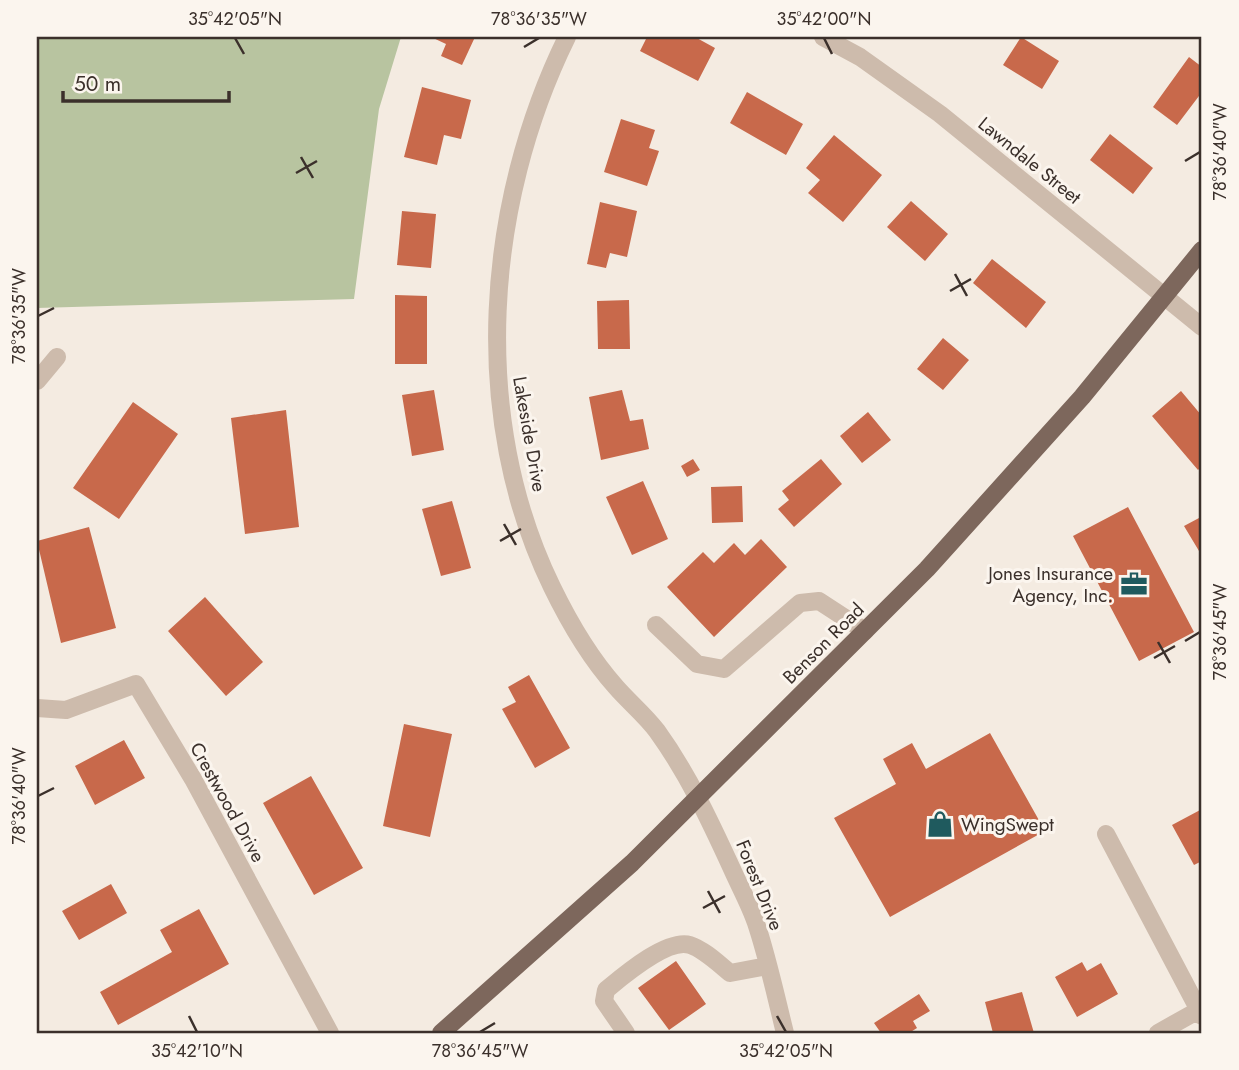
<svg xmlns="http://www.w3.org/2000/svg" width="1239" height="1070" font-family="Jost,sans-serif">
	<style>
		.green { fill: #b8c4a0 }
		.building { fill: #c8694b }
		.lines { fill: none; stroke-linecap: round; stroke-linejoin: round }
		.minor { stroke: #cdbbac; stroke-width: 18 }
		.major { stroke: #7d675c; stroke-width: 18 }
		.ticks { fill: none; stroke: #3b302b; stroke-width: 2.5 }
		.labels { text-anchor: middle; stroke-width: 6; stroke-linejoin: round; paint-order: stroke }
		.street-label { font-size: 19px; fill: #3b302b; stroke: #fbf5ee }
		.poi-label { font-size: 19px; fill: #3b302b; stroke: #fbf5ee; text-anchor: end }
		.neatline { fill: none; stroke: #3b302b; stroke-width: 2.5 }
		.ticks-label { font-size: 18px; text-anchor: middle; fill: #3b302b }
	</style>
	<rect width="100%" height="100%" fill="#f4ebe1"/>
	<path class="green" d="M37,37H401L379,109L354,299L37,308Z"/>
	<path class="building" d="M431,37H475L462,65L441,56L446,44Z
		M647,37H695L715,48L698,81L640,51Z
		M1021,37L1059,61L1042,89L1003,65Z
		M1189,57L1202,67V92L1177,125L1153,107Z
		M422,87L471,100L461,139L444,135L437,165L404,157Z
		M747,92L803,124L786,155L730,123Z
		M621,119L655,130L649,148L659,151L647,186L604,172Z
		M1110,134L1153,168L1133,194L1090,160Z
		M834,135L882,175L843,222L808,193L820,180L806,168Z
		M911,201L948,234L925,261L887,227Z
		M600,202L637,211L627,257L610,253L606,268L587,264Z
		M402,211L436,214L431,268L397,265Z
		M992,259L1046,302L1026,328L973,283Z
		M395,295L427,296V364H395Z
		M629,300L630,349H598L597,301Z
		M943,338L969,360L943,390L917,369Z
		M434,390L444,450L412,456L402,395Z
		M622,390L630,421L643,419L649,449L601,460L589,397Z
		M1181,391L1202,416V466L1198,470L1152,416Z
		M133,402L178,434L119,519L73,488Z
		M286,410L299,527L245,534L231,418Z
		M868,412L891,440L862,463L840,436Z
		M693,459L700,470L687,477L681,466Z
		M821,459L842,484L794,527L778,509L789,500L782,491Z
		M643,481L668,539L632,555L606,497Z
		M742,486L743,522L712,523L711,487Z
		M452,501L471,568L441,576L422,509Z
		M1128,507L1194,632L1139,661L1073,536Z
		M1199,518L1202,524V556L1184,526Z
		M89,527L116,628L61,643L37,541Z
		M761,539L787,567L714,637L667,587L703,552L714,563L734,543L745,555Z
		M205,597L263,662L226,696L168,631Z
		M529,675L570,748L535,768L502,709L516,702L508,687Z
		M404,724L452,734L430,837L383,826Z
		M990,733L1045,831L890,917L834,818L896,784L883,759L912,743L926,769Z
		M124,740L145,778L95,805L75,766Z
		M311,776L363,868L314,895L263,803Z
		M1202,809V861L1194,865L1172,825Z
		M111,884L127,913L79,940L62,911Z
		M199,909L229,964L118,1025L100,992L172,952L160,930Z
		M676,961L706,1004L669,1030L638,988Z
		M1082,962L1087,971L1101,963L1118,994L1077,1017L1055,977Z
		M1022,992L1034,1033H993L985,1002Z
		M919,994L930,1011L913,1021L917,1028L909,1033H881L874,1023Z"/>
	<g class="lines">
		<path class="minor" d="M567,37C485,204 469,417 552,587C569,622 590,658 616,687C629,702 645,715 657,731C688,774 710,821 732,869C740,887 750,905 756,923C768,959 776,997 785,1033
			M823,37L860,57L940,114L1202,327
			M37,381L57,357
			M656,625L697,664L724,669L800,603L819,601L865,631
			M37,708L66,710L136,684L193,779L330,1033
			M1106,834L1202,1016
			M626,1033L604,1001L606,990C623,976 667,938 690,945C703,949 719,964 730,973L767,966
			M1158,1033L1199,1010"/>
		<path class="major" d="M441,1033L632,863L927,569L1082,397L1202,250"/>
	</g>
	<path class="ticks" d="M235,38L244,54M824,38L832,54M524,47L539,38M301,157L313,178M1185,161L1200,152M296,173L317,161M955,274L967,296M950,291L971,279M38,316L54,308M504,524L516,545M500,541L521,529M1185,641L1200,632M1158,642L1170,663M1154,658L1175,646M38,796L54,788M708,891L720,913M703,908L725,896M189,1016L197,1032M777,1016L786,1032M480,1032L495,1023"/>
	<defs>
		<symbol id="office-bare" viewBox="-9 -9 18 18"><path d="M-6-3h4V-5.5h4V-3h4V5H-6ZM-1-4.5V-3h2v-1.5ZM-6 0V1H6V0Z" fill="#1f5a5e" stroke="#fbf5ee" stroke-width="2.5" paint-order="stroke"/></symbol>
		<symbol id="shop-bare" viewBox="-9 -9 18 18"><path d="M-5-2.5h2.3a2.7 3.5 0 0 1 5.4 0H5L5.5 6h-11ZM-1.5-2.5h3a1.5 2.3 0 0 0-3 0Z" fill="#1f5a5e" stroke="#fbf5ee" stroke-width="2.5" paint-order="stroke"/></symbol>
	</defs>
	<g fill-rule="evenodd">
		<use href="#office-bare" x="1115" y="565" width="38" height="38"/>
		<use href="#shop-bare" x="921" y="805" width="38" height="38"/>
	</g>
	<g class="labels">
		<g class="street-label">
			<text transform="translate(1030 160) rotate(39)" y="7">Lawndale Street</text>
			<text transform="translate(530 434) rotate(80)" y="7">Lakeside Drive</text>
			<text transform="translate(823 643) rotate(-45)" y="7">Benson Road</text>
			<text transform="translate(228 802) rotate(61)" y="7">Crestwood Drive</text>
			<text transform="translate(760 885) rotate(68)" y="7">Forest Drive</text>
		</g>
		<g class="poi-label">
			<text x="1113" y="580">Jones Insurance<tspan x="1113" dy="22">Agency, Inc.</tspan></text>
			<text x="961" y="831" text-anchor="start">WingSwept</text>
		</g>
	</g>
	<rect width="1239" height="1070" fill="none" stroke="#fbf5ee" stroke-width="77"/>
	<path d="M63 91v10h166v-10" fill="none" stroke="#3b302b" stroke-width="3.5"/>
	<text x="74" y="91" font-size="21" fill="#3b302b" stroke="#fbf5ee" stroke-width="5" paint-order="stroke">50 m</text>
	<rect x="38" y="38" width="1162" height="994" class="neatline"/>
	<g class="ticks-label">
		<text x="235" y="25">35°42'05"N</text>
		<text x="539" y="25">78°36'35"W</text>
		<text x="824" y="25">35°42'00"N</text>
		<text transform="translate(1220 152) rotate(-90)" y="6">78°36'40"W</text>
		<text transform="translate(19 316) rotate(-90)" y="6">78°36'35"W</text>
		<text transform="translate(1220 632) rotate(-90)" y="6">78°36'45"W</text>
		<text transform="translate(19 796) rotate(-90)" y="6">78°36'40"W</text>
		<text x="197" y="1057">35°42'10"N</text>
		<text x="480" y="1057">78°36'45"W</text>
		<text x="786" y="1057">35°42'05"N</text>
	</g>
</svg>
